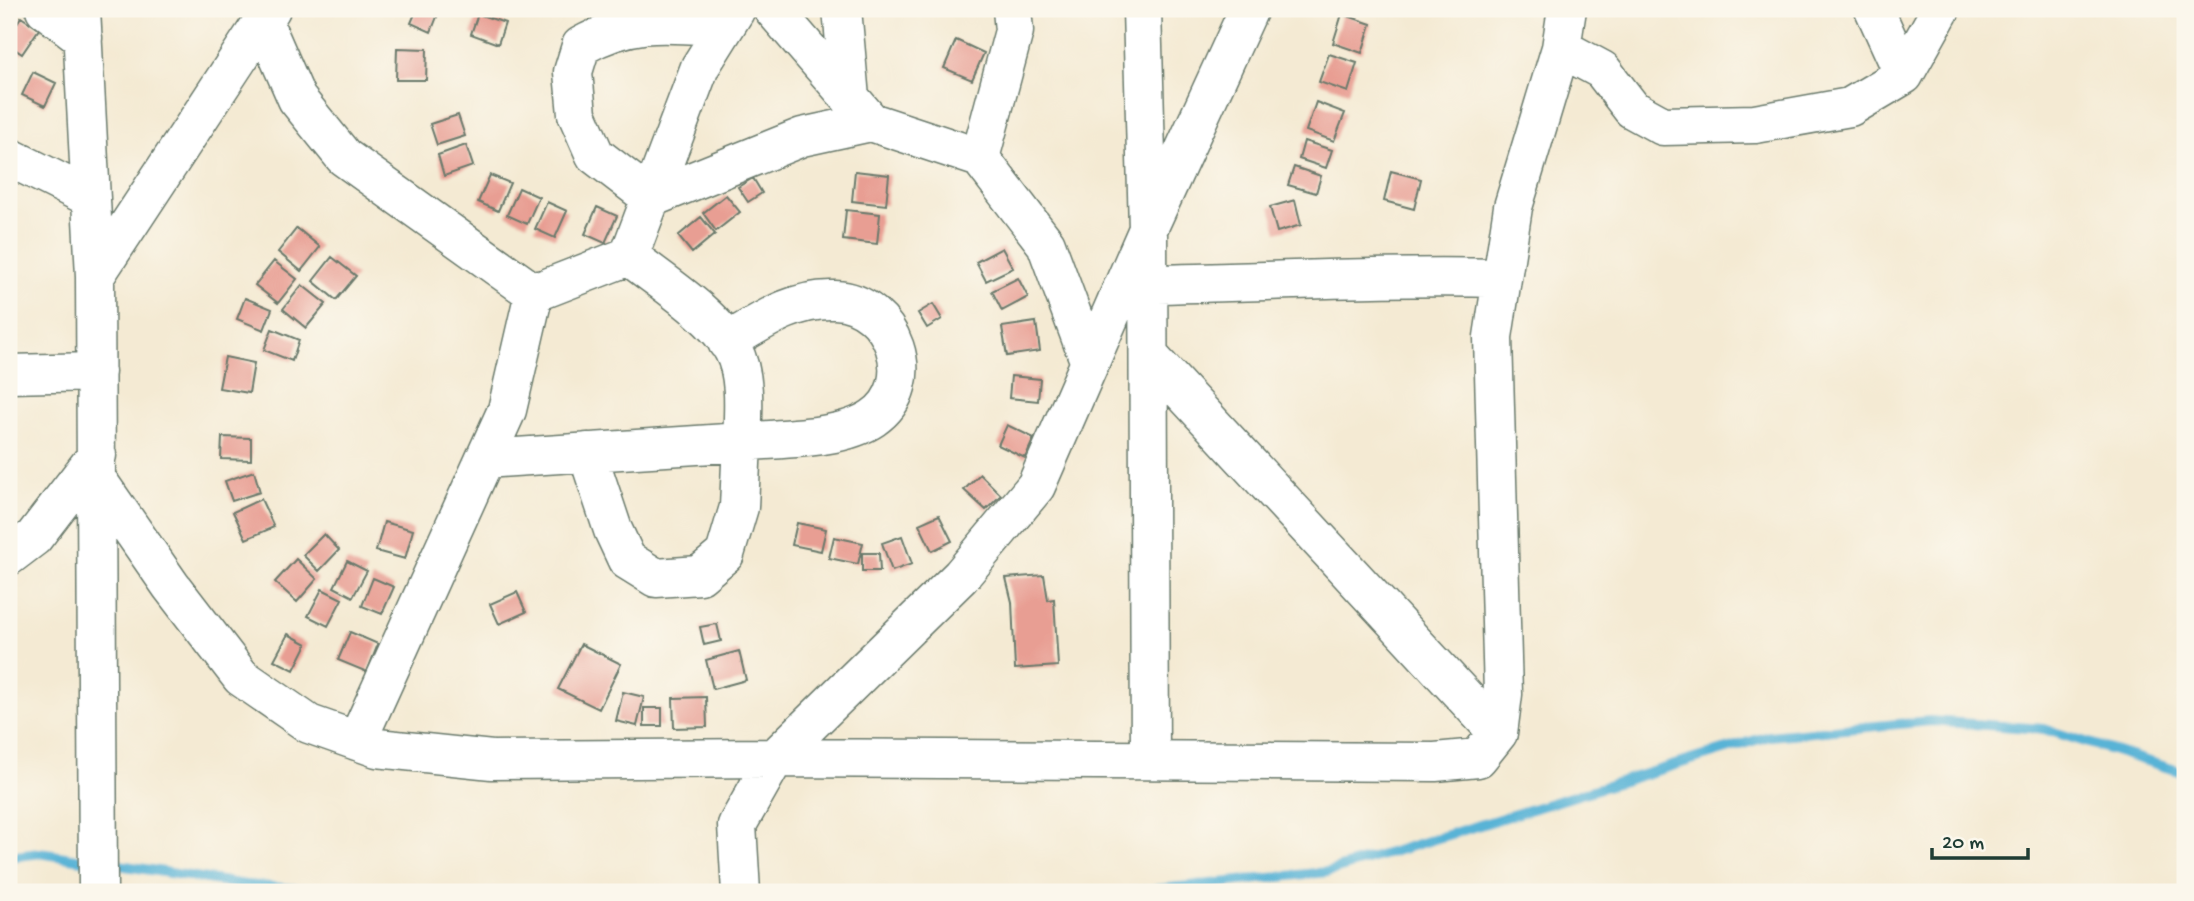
<svg xmlns="http://www.w3.org/2000/svg" width="2194" height="901" font-family="'Gochi Hand',sans-serif">
	<style>
		.lines { fill: none; stroke-linecap: round; stroke-linejoin: round }
		.stream { stroke: #58b3d6; stroke-width: 10 }
		.building { fill: #e89e93 }
		.minor-casing { stroke: #6a7a6c; stroke-width: 41 }
		.minor { stroke: #fff; stroke-width: 38 }
	</style>
	<rect width="100%" height="100%" fill="#fbf7ec"/>
	<filter id="ink" filterUnits="userSpaceOnUse"><feTurbulence type="fractalNoise" baseFrequency=".0143" numOctaves="2"/><feDisplacementMap in="SourceGraphic" scale="14" xChannelSelector="R" yChannelSelector="G"/><feConvolveMatrix kernelMatrix="1 2 1 2 8 2 1 2 1" color-interpolation-filters="sRGB"/></filter>
	<filter id="wash" filterUnits="userSpaceOnUse"><feTurbulence type="fractalNoise" baseFrequency=".00686" numOctaves="4" result="noise"/><feDisplacementMap in="SourceGraphic" scale="28" xChannelSelector="R" yChannelSelector="G"/><feGaussianBlur stdDeviation="1.57" result="paint"/><feColorMatrix in="noise" values="0 0 0 0 0 0 0 0 0 0 0 0 0 0 0 0 0 1.4 0 .05"/><feComposite in="paint" operator="in"/></filter>
	<g filter="url(#wash)">
		<rect width="100%" height="100%" fill="#f4ead3"/>
		<g class="lines">
			<path class="stream" d="M9,857L40,853L89,861
				M107,863L245,885L332,892
				M1132,892L1327,872L1769,736L1930,721L2044,729L2185,773"/>
		</g>
		<g id="blocks">
			<path class="building" d="M417,9H440L431,32L411,23Z
				M478,14L505,23L498,44L471,34Z
				M1342,14L1371,24L1362,53L1333,43Z
				M21,17L39,29L22,54L9,45V35Z
				M956,40L984,53L972,80L944,68Z
				M397,48L427,49L426,80H396Z
				M1329,54L1357,63L1348,92L1319,82Z
				M33,72L56,83L45,106L22,95Z
				M1316,102L1345,113L1334,141L1306,131Z
				M458,115L465,136L437,145L430,124Z
				M1304,141L1332,150L1326,168L1299,159Z
				M466,145L473,166L444,176L438,155Z
				M1294,167L1321,176L1316,193L1288,185Z
				M855,171L889,175L886,205L852,201Z
				M1391,171L1421,179L1414,209L1384,201Z
				M490,175L510,183L498,211L478,202Z
				M753,178L762,193L748,202L738,187Z
				M519,188L539,197L527,224L507,215Z
				M726,195L740,212L716,231L703,213Z
				M1295,200L1301,225L1277,232L1270,207Z
				M547,202L567,211L555,238L535,229Z
				M597,207L617,216L605,243L585,234Z
				M846,210L880,214L877,244L843,240Z
				M701,217L715,234L692,253L678,236Z
				M297,228L320,247L301,271L278,252Z
				M1002,248L1013,268L986,281L976,262Z
				M332,257L356,276L336,300L313,281Z
				M274,261L297,279L278,303L255,285Z
				M1018,278L1028,297L1002,311L992,291Z
				M302,285L326,304L306,328L283,309Z
				M245,298L272,309L264,330L237,319Z
				M933,304L942,319L927,328L918,313Z
				M1036,322L1040,351L1007,356L1002,327Z
				M272,329L299,340L292,361L264,350Z
				M225,357L254,363L249,393L219,388Z
				M1011,376L1040,379L1038,401L1009,398Z
				M1007,425L1034,438L1025,458L998,445Z
				M222,437L251,438V460L221,459Z
				M254,471L260,492L232,501L225,481Z
				M980,474L1001,495L986,510L964,490Z
				M261,499L274,527L246,539L233,512Z
				M939,515L952,541L932,551L919,524Z
				M384,522L413,530L405,559L376,551Z
				M797,523L826,529L821,551L792,545Z
				M324,534L339,550L319,571L303,555Z
				M902,536L912,564L892,571L882,543Z
				M834,537L863,543L858,564L829,558Z
				M862,553H879L880,571H862Z
				M296,559L317,579L297,602L275,582Z
				M347,561L367,571L353,597L334,587Z
				M1044,575L1048,600L1054,599L1058,666L1015,669L1012,602L1006,578Z
				M373,578L394,587L382,614L362,606Z
				M322,589L342,599L328,626L308,616Z
				M517,592L526,612L499,624L490,604Z
				M717,624L721,641L704,645L700,627Z
				M350,632L378,644L367,672L338,660Z
				M288,634L307,644L294,670L274,660Z
				M581,644L621,664L599,709L558,689Z
				M739,651L746,680L713,689L706,660Z
				M623,692L644,697L637,726L616,721Z
				M706,697L707,727L674,728L673,698Z
				M644,708H662V726H644Z"/>
		</g>
	</g>
	<g filter="url(#ink)">
		<use href="#blocks" fill-opacity="0" stroke="#6a7a6c" stroke-width="2"/>
		<g class="lines">
			<defs>
				<path id="minor" d="M45,9L83,38
					M81,9L95,276L98,892
					M262,9L263,21L297,99L344,157L534,293
					M773,9L871,122L980,158L1046,244L1090,363
					M842,9L850,98
					M1142,9L1148,229L1150,760
					M1874,9L1904,75
					M724,27C667,23 634,17 581,46L573,72L577,114L595,155L651,198L802,137L871,122
					M1561,48L1602,70L1632,109L1663,126L1755,124L1850,107L1904,75L1941,9
					M9,157L91,198
					M980,158L1014,31L1012,9
					M629,256L700,67L735,11
					M95,276L271,9
					M1148,284C1266,282 1384,275 1502,278
					M1149,356L1498,733
					M9,374L96,372
					M587,452L613,530L627,560L656,578L700,575L725,554L739,507L742,442C779,438 841,440 873,418C923,384 893,302 835,300C794,298 761,322 727,342
					M485,459L742,442C743,414 747,376 733,350C714,314 661,282 629,256L534,293
					M98,481L171,586L241,677L309,724L377,748L492,760L775,758L1435,762L1478,758L1498,733L1503,694L1493,337L1513,207L1561,48L1567,9
					M9,556L34,537L97,455
					M357,741L507,410L534,293
					M741,892L737,825L775,758L961,576L1036,486L1148,229L1249,9"/>
			</defs>
			<use href="#minor" class="minor-casing"/>
			<use href="#minor" class="minor"/>
		</g>
	</g>
	<rect width="2194" height="901" fill="none" stroke="#fbf7ec" stroke-width="35"/>
	<path d="M1932 848v10h96v-10" fill="none" stroke="#1f3d34" stroke-width="3.5"/>
	<text x="1942" y="848" font-size="21" fill="#1f3d34" stroke="#fbf7ec" stroke-width="5" paint-order="stroke">20 m</text>
</svg>
